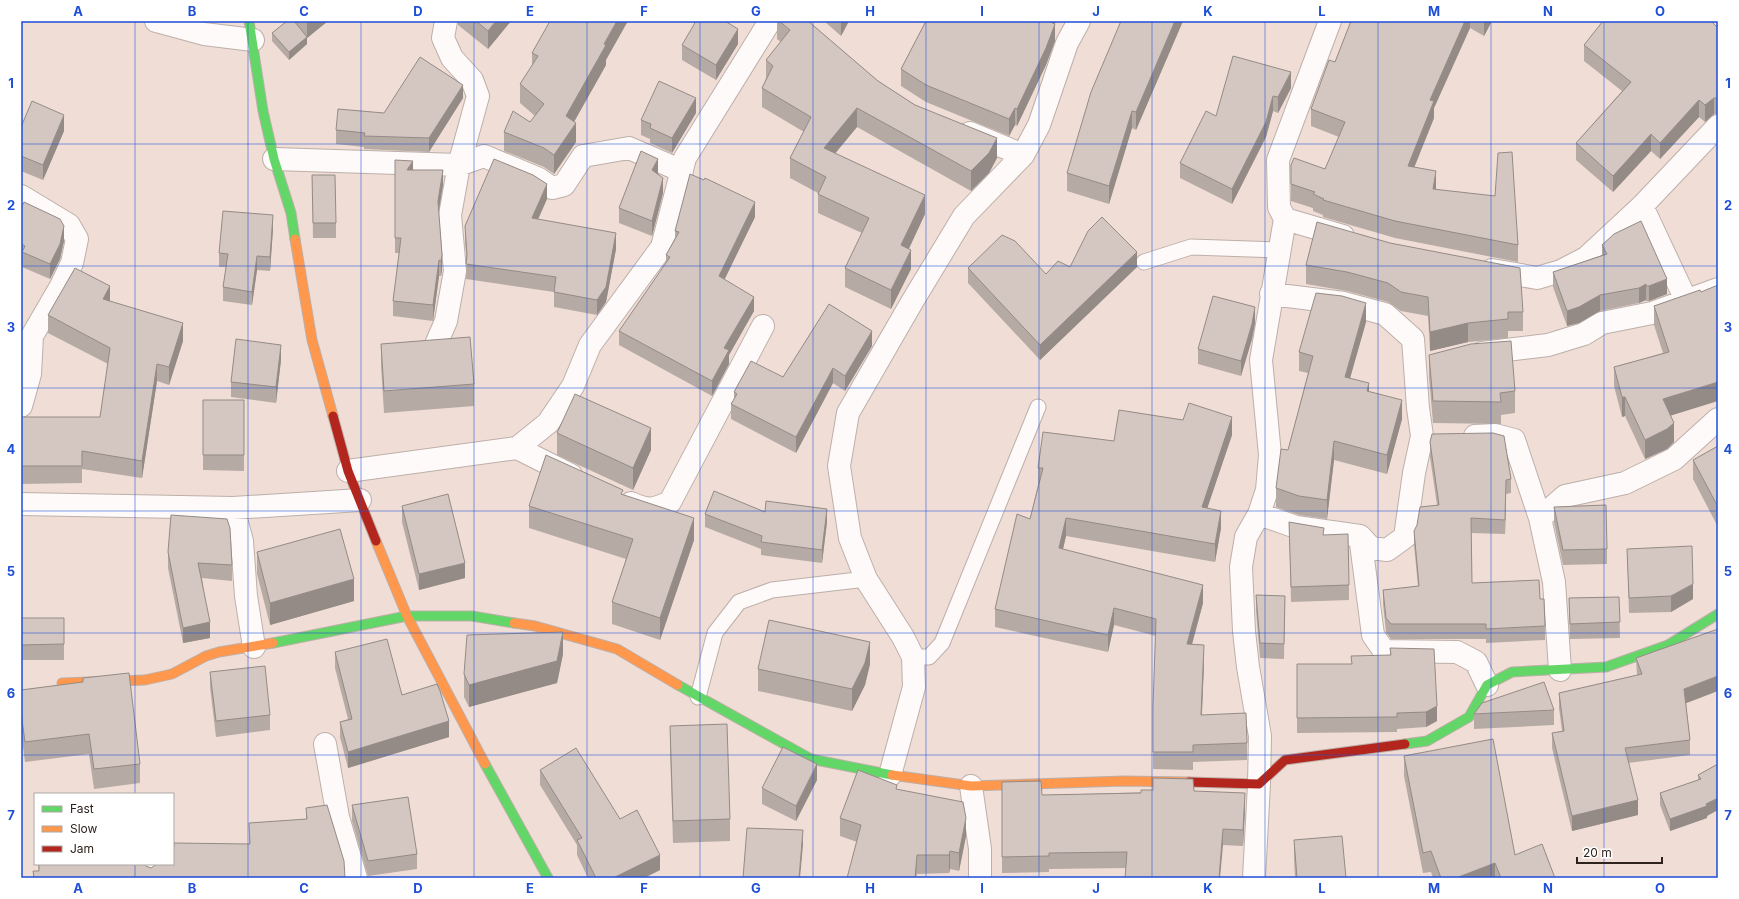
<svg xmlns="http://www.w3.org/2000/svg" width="1739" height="899" font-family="Inter,sans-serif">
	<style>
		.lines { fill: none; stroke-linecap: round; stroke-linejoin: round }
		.lane-casing { stroke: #bdafa9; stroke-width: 17 }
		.street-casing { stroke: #bdafa9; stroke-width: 24 }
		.fast-casing { stroke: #bdafa9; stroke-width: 11 }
		.slow-casing { stroke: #bdafa9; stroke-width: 11 }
		.jam-casing { stroke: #bdafa9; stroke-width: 11 }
		.lane { stroke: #fdfaf9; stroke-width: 15 }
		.street { stroke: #fdfaf9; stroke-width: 22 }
		.fast { stroke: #63d668; stroke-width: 9 }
		.slow { stroke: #ff974d; stroke-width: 9 }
		.jam { stroke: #b3261e; stroke-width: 9 }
		.wall { fill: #b6aaa5 }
		.shaded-wall { fill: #948b86 }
		.building { fill: #d4c6c0; stroke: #948b86 }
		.grid { fill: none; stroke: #1d4ed8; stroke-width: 1; stroke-opacity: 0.55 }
		.neatline { fill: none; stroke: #1d4ed8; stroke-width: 1.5 }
		.grid-label { font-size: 13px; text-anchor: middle; font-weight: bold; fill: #1d4ed8 }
	</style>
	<rect width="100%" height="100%" fill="#f0ded6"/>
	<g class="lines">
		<defs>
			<path id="lane" d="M1144,262L1191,247L1279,250
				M913,657H929L942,643L1038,407
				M698,697L715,633L739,602L772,590L866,579
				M151,864V878"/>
			<path id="street" d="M156,21L204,34L253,40
				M970,133L1023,155
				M274,159L459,165L484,156L539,179L552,188L564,185L583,156L629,148L682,171
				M21,196L69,225L77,239L72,263L61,286L32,336L30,374L21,406
				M1642,206L1686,300
				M1285,219L1343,236
				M1492,270L1537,278L1561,271L1586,258L1642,206L1718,126
				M434,349L446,321L455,271L450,215L459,165L478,96L472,80L452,58L443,38L446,21
				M1482,353L1548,345L1584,334L1602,323L1652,313L1718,289
				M1475,436L1495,435L1514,440L1540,518L1554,582L1560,670
				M517,448L571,475
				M348,471L517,448L548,423L573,386L590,345L662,247L685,158L770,21
				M631,503C648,511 653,510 670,502L763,326
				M21,504L233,508L360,500
				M233,508L242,541L246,596L254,647
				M1259,514L1296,527L1360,536L1371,548L1387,550L1405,537L1414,473L1422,436L1418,408L1413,339L1385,314L1344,303L1271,294
				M1540,518L1565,496L1625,483L1674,459L1718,419
				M1360,536L1373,635L1384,651L1457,652L1476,662L1487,685
				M325,744L338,817L356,878
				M890,775L914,687L913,657L903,637L866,579L850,538L839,466L848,413L912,302L964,216L1023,155L1039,125L1067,43L1079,21
				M971,786L980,849V878
				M1254,878L1259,784L1260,736L1248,667L1244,631L1241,567L1246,537L1259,514L1267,490L1270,455L1261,360L1285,219L1279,207L1278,160L1330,21"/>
			<path id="fast" d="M249,21L263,111L274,159L291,213L295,239
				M273,643L407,616H472L514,623
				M678,685L811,759L892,775
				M1405,744L1427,741L1469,717L1487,685L1512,672L1606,667L1668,645L1718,614
				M485,764L548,878"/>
			<path id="slow" d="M295,239L312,340L333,416
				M376,541L407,616L485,764
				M514,623L535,626L617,649L678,685
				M62,683L145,680L172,674L206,656L219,652L273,643
				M892,775L971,786L1124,781L1189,782"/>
			<path id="jam" d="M333,416L348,471L376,541
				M1189,782L1259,784L1285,760L1405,744"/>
		</defs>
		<use href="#lane" class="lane-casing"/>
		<use href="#street" class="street-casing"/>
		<use href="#fast" class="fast-casing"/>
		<use href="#slow" class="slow-casing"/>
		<use href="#jam" class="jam-casing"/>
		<use href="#lane" class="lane"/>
		<use href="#street" class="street"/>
		<use href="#fast" class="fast"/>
		<use href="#slow" class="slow"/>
		<use href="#jam" class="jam"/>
	</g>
	<path class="wall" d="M287,21H328L307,38V44L289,60L272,41V33Z
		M458,21H511L488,49L458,25Z
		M777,21H808L878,81L997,158L989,173L971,191L857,127L835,153L925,214L909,249L911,269L891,309L845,287V268L862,233L818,213V193L790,178V158L804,132L762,107V88L766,78V60L781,42L777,39Z
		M824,21H849L841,36Z
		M926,21H1056L1054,24L1055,41L1046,65L1017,126L1015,125L1009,136L926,102L901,86V69Z
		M1121,21H1183L1136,130L1132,128L1109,204L1067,191V173Z
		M1351,21H1492L1484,36L1470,28L1434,108V118L1414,167L1436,187V189L1518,245V262L1395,238L1323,217V215L1313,211V208L1291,201V165L1325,169L1339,137L1311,126V109L1335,62Z
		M1718,28V114H1714L1705,122L1699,117L1660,159L1651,151L1613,192L1576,160V143L1622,91L1584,61V45Z
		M738,44L716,80L682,60V45Z
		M532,53L606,60V65L574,122L576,142L554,174L544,167L504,151V132L530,122L535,116L520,103V84L532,66Z
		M1291,88L1278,113L1273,111L1266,137L1232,204L1180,178V163L1216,116Z
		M463,98L429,152L364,149V147L336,144V130L384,113Z
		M696,113L672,153L650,143V139L641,135V120Z
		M21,127L64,131L43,180L21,171Z
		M395,160L443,185L438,211L442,270L441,276H439L433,321L393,316V301L399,253H395Z
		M312,175L336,223V238H313Z
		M658,175L663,193L652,236L619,223V208Z
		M547,199L538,219L616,249L606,302L597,315L554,307V292L466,279L467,261L465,242V226Z
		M21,209L64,241L60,259L50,279L22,267V260L21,259Z
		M755,217L724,279L754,311L729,355V364L712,396L619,345V331L666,264V255L675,238V231Z
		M1317,222L1523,312V331H1508V338L1468,342L1430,351L1428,316L1401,311L1388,302L1347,291L1306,284V265Z
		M273,229L270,271L257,270L252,305L223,301V287L226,267H219V253Z
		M1602,245L1667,294L1649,301H1646V300L1639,303L1600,311L1579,323L1567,326L1553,287V272L1602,255Z
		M1070,267H1137L1040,360L968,283V268L1046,274Z
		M1700,290L1670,416L1674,442L1667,449L1645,459L1625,416L1622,417L1614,386V367L1663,353L1654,325V306Z
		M110,301L183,341L169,385L157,381L142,478L82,469V483L21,484V417H100L108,364L48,333V315Z
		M1366,322L1350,378L1369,392L1402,419L1387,474L1334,460L1327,519L1299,515L1276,507V488L1288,450L1308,373L1299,371V352Z
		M1255,323L1252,339L1241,376L1198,364V349Z
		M381,344L474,384V406L384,413L381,366Z
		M872,346L845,391L833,383L796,453L731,419V404L734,399V392L783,377Z
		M1429,355L1515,391V413L1501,415V424L1433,423L1429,377Z
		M281,360L276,403L231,397V382Z
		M203,400H244V471L203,470Z
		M557,433L651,450L633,490L557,455Z
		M1232,435L1207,508L1221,528L1215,562L1066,536L1063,549L1203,603L1192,645L1204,663L1202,715L1247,743V760L1193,762V770L1153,769V706L1156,636L1114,625L1108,652L995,627V609L1030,519L1038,485V468L1114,441Z
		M1430,442L1511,479V493L1506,494L1505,534L1471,533L1472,583L1540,599L1545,626V640L1486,643V639H1391L1386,632L1383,604V590L1418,586L1414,545V531L1437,505L1430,457Z
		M1718,446V527L1693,479V460Z
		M623,494L694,540L660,640L612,624V602L626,559L529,528V506Z
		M402,506L465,578L419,590L402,522Z
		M1554,507L1607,549V564L1563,565L1554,523Z
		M765,512L827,522L822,563L761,555V549L705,527V514Z
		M1289,522L1324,535L1349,585V600L1291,602Z
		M1627,549L1693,599L1671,612L1629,613Z
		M168,552L232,565V581L202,578L210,638L183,643L168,568Z
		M257,552L354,601L270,625L257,574Z
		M1256,595L1285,596L1284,659L1260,658L1256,611Z
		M1619,597L1620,638L1570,639L1569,613V598Z
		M21,618H64V660H21Z
		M1390,648L1437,721L1426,727L1397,729V732H1394L1297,733V664H1351L1390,655Z
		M335,652L402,695L449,737L348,768L340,737V722L348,719L335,668Z
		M563,654L557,683L469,707L464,697V674Z
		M1636,658L1686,704L1690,740V755L1628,763L1638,815L1572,831L1552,748V733L1562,731L1559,708V693L1637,675Z
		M870,664L865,685L852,711L758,691V669Z
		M210,672L270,715V730L216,737L210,687Z
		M83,678L140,764V783L94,789L89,754L25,762L21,732V690L83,682Z
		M1554,710V725L1474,729V714Z
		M670,726L730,819V841L673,843L670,748Z
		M1404,756L1515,855L1555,878H1433L1431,872L1423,873L1404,776Z
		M1718,764L1707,818L1670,831L1660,805V793L1698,780V775Z
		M540,770L620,819L660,870L644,878H588L577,855V845L540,785Z
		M817,780L796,821L762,804V788Z
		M1002,782L1042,795L1194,791L1245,809L1243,846L1223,845L1126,868L1049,869V872L1002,873Z
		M897,790L966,836L959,871L950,869L949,873L917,874L916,878L857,842L840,836V818Z
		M352,805L417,854V869L368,876L352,821Z
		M306,808L345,878H33V871H39L38,864H144L146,866L151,868L249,844V823L306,819Z
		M1294,840L1346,878H1295L1294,858Z"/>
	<path class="shaded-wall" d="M310,21H328L307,38V44L289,60V52L307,37V23Z
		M496,21H511L488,49V31Z
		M617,21H628L606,60V65L566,136V116L604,44Z
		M841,21H849L841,36Z
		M1048,21H1056L1048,38Z
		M1175,21H1183L1136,130V112Z
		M1465,21H1470V28L1434,108V118L1408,183V166L1430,100Z
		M1484,21H1492L1484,36Z
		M1055,24V41L1046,65L1017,126V109Z
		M738,29V44L716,80V65Z
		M1291,72V88L1278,113V97Z
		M463,85V98L429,152V138Z
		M1273,96V111L1266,137L1232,204V189Z
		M696,98V113L672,153V138Z
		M1714,98V114L1705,122V105Z
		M1699,100V117L1660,159V143Z
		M857,108V127L824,167V148Z
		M1015,108V125L1009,136V119Z
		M1132,111V128L1109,204V186Z
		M64,115V131L43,180V165Z
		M576,123V142L554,174V155Z
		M1651,134V151L1613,192V176Z
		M997,138V158L989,173L971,191V171Z
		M658,159V174L652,185V170Z
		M413,161V176L407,170Z
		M443,170V185L438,216V201Z
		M1436,171V187L1433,205V189Z
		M663,178V193L652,236V221Z
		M547,184V199L532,233V218Z
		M925,195V214L901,265V245Z
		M755,202V217L719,291V276Z
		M273,215V229L270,271V257Z
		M64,226V241L60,259L50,279V264Z
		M616,233V249L606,302L597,315V300Z
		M911,250V269L891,309V290Z
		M1137,252V267L1040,360V345Z
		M442,255V270L441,276V261Z
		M257,256V270L252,305V292Z
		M439,260V276L433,321V305Z
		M1667,279V294L1649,301V286Z
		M1646,284V300L1639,303V288Z
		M110,286V304L103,299Z
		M1600,295V311L1579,323L1567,326V311Z
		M754,297V311L729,355V364L712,396V381L724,348Z
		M1366,303V322L1345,396V377Z
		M1255,307V323L1252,339L1241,376V361Z
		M183,323V341L169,385V367Z
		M1468,323V342L1430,351V332Z
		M872,331V346L845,391V376Z
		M281,345V360L276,403V387Z
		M157,364V381L142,478V461Z
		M833,368V383L796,453V437Z
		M1718,382V401L1663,418V399Z
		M1369,383V402L1367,391Z
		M1622,397H1625V416L1622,417Z
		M1402,400V419L1387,474V455Z
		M1232,417V435L1202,524V507Z
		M1674,423V442L1667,449L1645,459V440Z
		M651,428V450L633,490V468Z
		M1334,441V460L1327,519V500Z
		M1506,480V494L1505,534V520Z
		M827,509V522L822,563V550Z
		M1221,511V528L1215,562V544Z
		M694,518V540L660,640V618Z
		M1066,518V536L1059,566V548Z
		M465,563V578L419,590V574Z
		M354,579V601L270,625V603Z
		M1693,584V599L1671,612V596Z
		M1203,585V603L1187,662V644Z
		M1114,608V625L1108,652V635Z
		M210,622V638L183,643V628Z
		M563,632V654L557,683L469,707V685Z
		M870,642V664L865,685L852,711V689Z
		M1204,645V663L1201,732V715Z
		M1718,676V691L1684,704V689Z
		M1437,706V721L1426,727V712Z
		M449,721V737L348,768V752Z
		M817,764V780L796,821V806Z
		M1245,793V809L1243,846V830Z
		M1718,798V810L1707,816V818L1670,831V819L1706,804Z
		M1638,800V815L1572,831V816Z
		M966,818V836L959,871V853Z
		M1223,829V845L1220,878H1219Z
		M803,830V845L800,878H799Z
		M950,851V869L949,873V855Z
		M660,855V870L644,878H613Z
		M917,855L916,878H915Z
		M1495,863V878H1456Z"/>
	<path class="building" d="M287,21H294L307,37L289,52L272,33Z
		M476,21H496L488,31Z
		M550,21H617L604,44L606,45L566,116L576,123L554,155L544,148L504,132L513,111L530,122L544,104L520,84L538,56L532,53Z
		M696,21H725L738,29L716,65L682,45Z
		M779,21H808L878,81L915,105L997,138L989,153L971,171L857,108L824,148L925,195L901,245L911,250L891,290L845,268L869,218L818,194L826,177L790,158L811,117L762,88L773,66L766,60L790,30Z
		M926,21H1048L1055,24L1046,48L1017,109L1015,108L1009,119L926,85L901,69Z
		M1121,21H1175L1136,112L1132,111L1109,186L1067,173L1091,92Z
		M1351,21H1465L1430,100L1434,101L1408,166L1436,171L1433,189L1495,196L1498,153L1512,152L1518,245L1395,221L1323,200L1324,199L1313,194L1315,192L1291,184V165L1294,158L1325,169L1345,122L1311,109L1329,60L1335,62Z
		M1603,21H1711L1718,28V98H1714L1705,105L1699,100L1660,143L1651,134L1613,176L1576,143L1631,82L1584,45Z
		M1233,56L1291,72L1278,97L1273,96L1266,122L1232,189L1180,163L1206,111L1216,116Z
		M420,57L463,85L429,138L364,136L365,133L336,130L338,109L384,113Z
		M659,81L696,98L672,138L650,128L651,124L641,120Z
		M32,101L64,115L43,165L21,156V127Z
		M641,151L658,159L652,170L663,178L652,221L619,208Z
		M494,159L533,175L547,184L532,218L616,233L606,287L597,300L554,292L556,277L466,264L467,255L465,226Z
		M395,160L413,161L407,170H443L438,201L442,255L441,261L439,260L433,305L393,301L401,238H395Z
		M690,174L704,180L705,178L755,202L719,276L754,297L724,348L729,350L712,381L619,331L670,257L666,255L679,232L675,231Z
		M312,175H335L336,223H313Z
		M24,202L60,219L64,226L60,244L50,264L22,252L25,246L21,244V209Z
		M223,211L273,215L270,257L257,256L252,292L223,287L228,254L219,253Z
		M1102,217L1137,252L1040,345L968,268L1002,235L1015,241L1046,274L1058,261L1070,267L1088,231Z
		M1641,221L1667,279L1649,286H1646V284L1639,288L1600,295L1579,307L1567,311L1553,272L1607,254L1602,245L1614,234Z
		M1317,222L1390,243L1520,268L1523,312H1508V319L1468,323L1430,332L1428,297L1401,292L1388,283L1347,272L1306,265Z
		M75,268L110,286L103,299L183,323L169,367L157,364L142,461L82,451V466H21V417H100L110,348L48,315Z
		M1718,285V382L1663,399L1674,423L1667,429L1645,440L1625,397H1622L1614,367L1669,352L1654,306L1700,290L1701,292Z
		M1316,293L1342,296L1366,303L1345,377L1369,383L1367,391L1402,400L1387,455L1334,441L1327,500L1299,496L1276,488L1281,449L1288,450L1313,356L1299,352Z
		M1213,296L1255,307L1252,324L1241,361L1198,349Z
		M829,304L872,331L845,376L833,368L796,437L731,404L737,394L734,392L751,361L783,377Z
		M470,337L474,384L384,391L381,344Z
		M236,339L281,345L276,387L231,382Z
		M1511,341L1515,391L1500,393L1501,402L1433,401L1429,355L1471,344Z
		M575,394L651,428L633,468L557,433Z
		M203,400H244V455H203Z
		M1189,403L1232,417L1202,507L1221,511L1215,544L1066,518L1059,548L1203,585L1187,644L1204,645L1201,715L1246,713L1247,743L1193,745V752H1153V706L1156,619L1114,608L1108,635L995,609L1017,514L1030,519L1043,468H1038L1043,432L1114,441L1119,410L1183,420Z
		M1493,433L1504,436L1511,479L1506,480L1505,520L1471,518L1472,583L1539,580L1540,599H1544L1545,626L1486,629V624H1391L1386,618L1383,590L1419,586L1414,531L1417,525L1420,507L1439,505L1430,442L1432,434Z
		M1718,446V507L1693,460Z
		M546,455L623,490L621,494L694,518L660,618L612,602L633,539L529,506Z
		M714,491L765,512L766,501L827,509L822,550L761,542L762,536L705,514Z
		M448,494L465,563L419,574L402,506Z
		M1606,505L1607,549L1563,550L1554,507Z
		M171,515L227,519L230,528L232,565L198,563L210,622L183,628L168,552Z
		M1289,522L1324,528L1323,535L1348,534L1349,585L1291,587Z
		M340,529L354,579L270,603L257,552Z
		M1692,546L1693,584L1671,596L1629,598L1627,549Z
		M1256,595L1285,596L1284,644L1260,643Z
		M1619,597L1620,622L1570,624L1569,598Z
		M21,618H64V644L21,645Z
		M769,620L870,642L865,663L852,689L758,669Z
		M1718,629V676L1684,689L1690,740L1625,748L1638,800L1572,816L1552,733L1564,731L1559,693L1642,674L1636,658Z
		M563,632L557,661L469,685L464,674L467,635Z
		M387,639L402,695L437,684L440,691L449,721L348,752L340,722L352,719L335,652Z
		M1390,648L1434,649L1437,706L1426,712L1397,713V717H1394L1297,718V664H1352L1351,656L1391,655Z
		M265,666L270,715L216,721L210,672Z
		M129,673L140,764L94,769L89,734L25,742L21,712V690L83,682V678Z
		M1544,682L1554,710L1474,714L1482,703Z
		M727,724L730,819L673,821L670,726Z
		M1493,739L1515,855L1542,844L1555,878H1501L1495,863L1456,878H1441L1431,851L1423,853L1404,756Z
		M783,747L817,764L796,806L762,788Z
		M576,748L620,819L637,810L660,855L613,878H596L577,840L582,838L540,770Z
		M1718,764V798L1706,804L1707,806L1670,819L1660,793L1701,779L1698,775Z
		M858,770L897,785L896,789L963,802L966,818L959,853L950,851L949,855H917L915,878H847L861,825L840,818Z
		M1153,778L1193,779L1194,791L1245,793L1243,830L1223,829L1219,878H1125L1127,852L1049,853V856L1002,857V782L1041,781L1042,795L1141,793V790H1153Z
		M408,797L417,854L368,861L352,805Z
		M327,805L344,861L345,878H34L33,871H39V864H144L146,866L151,868L157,864H173V847H174V843L250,844L249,823L307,819L306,808Z
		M747,828L803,830L799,878H743Z
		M1342,836L1346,878H1297L1294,840Z"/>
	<path class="grid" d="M135,21V794M248,21V878M361,21V878M474,21V878M587,21V878M700,21V878M813,21V878M926,21V878M1039,21V878M1152,21V878M1265,21V878M1378,21V878M1491,21V878M1604,21V878M21,144H1718M21,266H1718M21,388H1718M21,511H1718M21,633H1718M21,755H1718M135,864V878"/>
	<rect width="1739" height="899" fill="none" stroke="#ffffff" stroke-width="44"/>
	<rect x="34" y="793" width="140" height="72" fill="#ffffff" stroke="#aba7a5"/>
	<rect x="42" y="806" width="20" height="6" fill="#63d668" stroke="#aba7a5"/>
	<text x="70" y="813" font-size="12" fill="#2e221d">Fast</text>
	<rect x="42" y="826" width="20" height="6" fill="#ff974d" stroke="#aba7a5"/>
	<text x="70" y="833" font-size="12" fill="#2e221d">Slow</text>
	<rect x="42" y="846" width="20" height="6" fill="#b3261e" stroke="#aba7a5"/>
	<text x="70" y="853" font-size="12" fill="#2e221d">Jam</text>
	<path d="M1577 857v6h85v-6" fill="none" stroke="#2e221d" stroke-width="2"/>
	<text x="1583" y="857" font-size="12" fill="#2e221d" stroke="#ffffff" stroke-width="3" paint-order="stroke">20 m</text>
	<rect x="22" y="22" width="1695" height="855" class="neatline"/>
	<g class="grid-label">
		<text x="78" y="16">A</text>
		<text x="192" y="16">B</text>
		<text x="304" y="16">C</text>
		<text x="418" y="16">D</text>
		<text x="530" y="16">E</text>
		<text x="644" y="16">F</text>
		<text x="756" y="16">G</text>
		<text x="870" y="16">H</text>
		<text x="982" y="16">I</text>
		<text x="1096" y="16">J</text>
		<text x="1208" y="16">K</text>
		<text x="1322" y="16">L</text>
		<text x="1434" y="16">M</text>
		<text x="1548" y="16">N</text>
		<text x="1660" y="16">O</text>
		<text x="11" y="88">1</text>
		<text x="1728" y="88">1</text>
		<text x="11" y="210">2</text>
		<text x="1728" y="210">2</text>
		<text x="11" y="332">3</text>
		<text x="1728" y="332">3</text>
		<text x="11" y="454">4</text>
		<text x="1728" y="454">4</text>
		<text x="11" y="576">5</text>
		<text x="1728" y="576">5</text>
		<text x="11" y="698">6</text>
		<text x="1728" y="698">6</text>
		<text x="11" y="820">7</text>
		<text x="1728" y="820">7</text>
		<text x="78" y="893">A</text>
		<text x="192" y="893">B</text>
		<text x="304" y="893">C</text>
		<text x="418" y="893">D</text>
		<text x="530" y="893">E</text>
		<text x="644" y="893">F</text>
		<text x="756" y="893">G</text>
		<text x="870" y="893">H</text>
		<text x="982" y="893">I</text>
		<text x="1096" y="893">J</text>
		<text x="1208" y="893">K</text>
		<text x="1322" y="893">L</text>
		<text x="1434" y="893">M</text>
		<text x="1548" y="893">N</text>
		<text x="1660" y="893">O</text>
	</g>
</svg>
